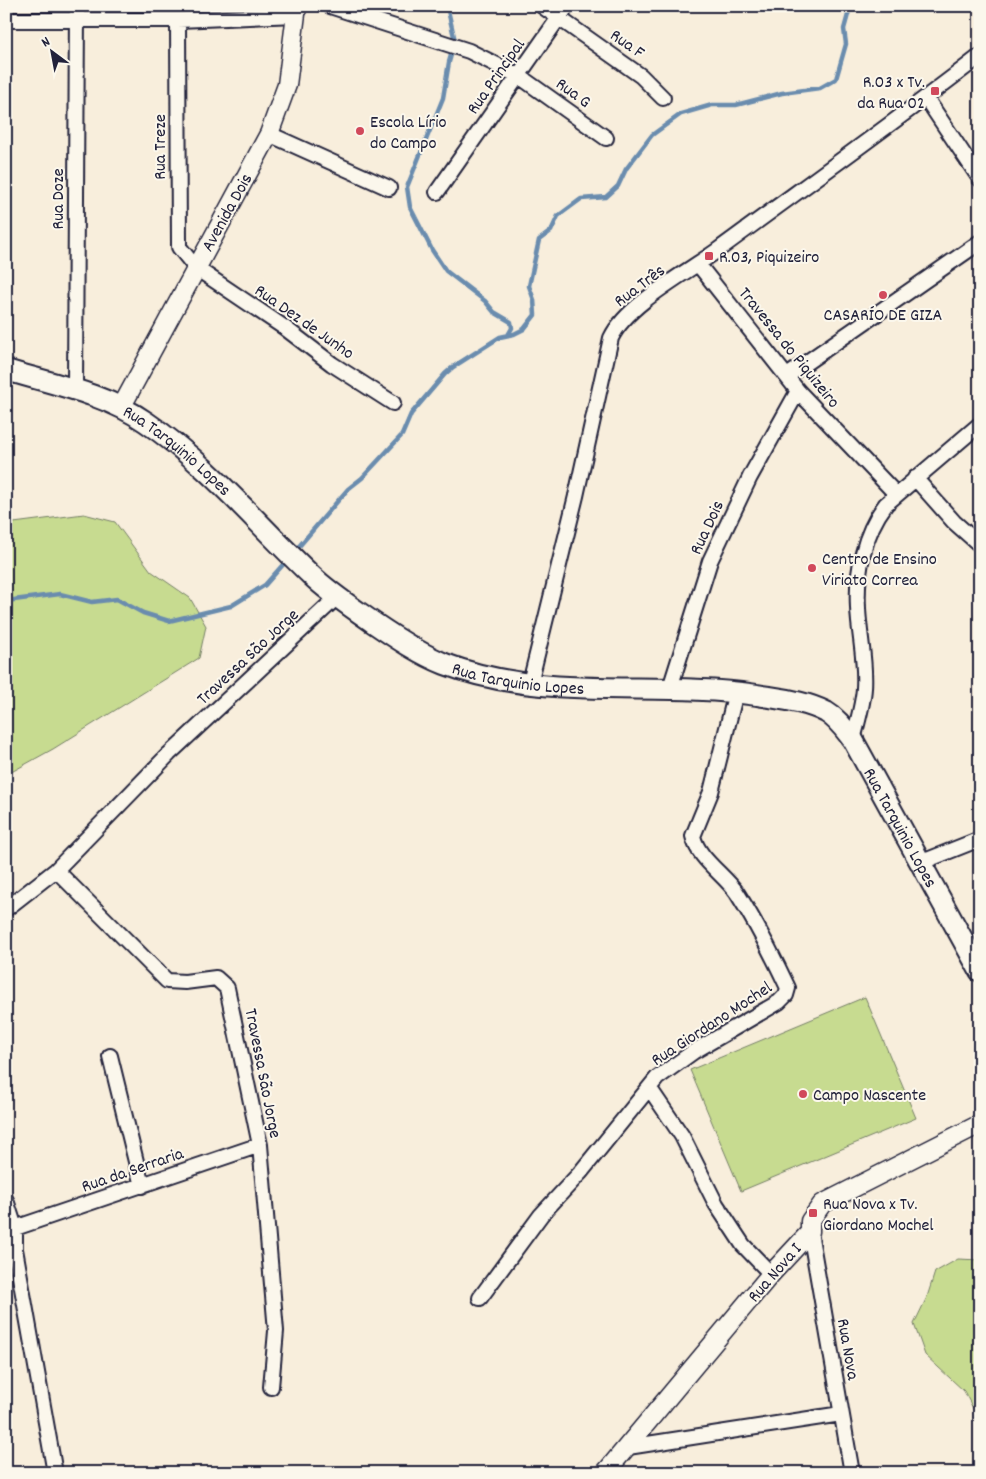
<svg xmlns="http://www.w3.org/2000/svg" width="986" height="1479" font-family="Dekko,sans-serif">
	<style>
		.green { fill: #c7db90; stroke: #747e66 }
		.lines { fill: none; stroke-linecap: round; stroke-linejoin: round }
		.stream { stroke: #6a8cae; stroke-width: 4.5 }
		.minor-casing { stroke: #22223b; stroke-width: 18 }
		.tertiary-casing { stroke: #22223b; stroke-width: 21 }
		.secondary-casing { stroke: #22223b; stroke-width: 24 }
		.minor { stroke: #fbf7ec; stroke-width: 14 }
		.tertiary { stroke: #fbf7ec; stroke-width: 18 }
		.secondary { stroke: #fbf7ec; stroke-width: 20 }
		.poi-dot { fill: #d1495b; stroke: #fbf7ec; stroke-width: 2 }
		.labels { text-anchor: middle; stroke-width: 4; stroke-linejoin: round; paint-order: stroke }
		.street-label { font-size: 18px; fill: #22223b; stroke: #fbf7ec }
		.poi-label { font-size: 18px; fill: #22223b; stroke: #fbf7ec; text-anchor: start }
	</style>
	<rect width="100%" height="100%" fill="#f8eedc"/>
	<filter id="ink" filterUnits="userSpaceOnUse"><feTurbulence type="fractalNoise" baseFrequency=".02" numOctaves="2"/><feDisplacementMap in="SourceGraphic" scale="10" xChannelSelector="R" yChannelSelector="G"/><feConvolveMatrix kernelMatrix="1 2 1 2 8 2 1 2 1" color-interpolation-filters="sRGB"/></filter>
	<g filter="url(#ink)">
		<path class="green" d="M84,514L115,522L151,571L190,598L206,626L199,658L53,749L6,775V524Z
			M865,997L916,1118L741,1191L690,1070Z
			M958,1259L980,1260V1422L964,1391L925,1355L914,1324L927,1297L935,1272Z"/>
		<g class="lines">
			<path class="stream" d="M447,6L455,41L449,62L443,98L407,187L410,207L432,250L446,271L485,301L494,312L511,322L512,328L508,335
				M295,551L348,489L362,478L402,435L411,414L445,374L453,367L500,337L514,334L524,329L535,315L534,300L529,286L539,240L551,231L558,216L581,199L606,197L618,186L626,169L652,135L681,114L712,105H736L782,93L820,88L836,79L846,44L844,29L849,11L862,6
				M6,601L60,594L92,602L117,599L143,613L169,621L231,606L265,585L288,559"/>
			<defs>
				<path id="minor" d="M330,6L469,51L519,76L606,138
					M542,6L641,76L663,98
					M6,20H178L296,15
					M178,20L179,247L196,268L285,328L332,364L393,403
					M926,98L980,179
					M269,134L389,188
					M437,192L567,6
					M698,264L798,391L896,494
					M787,376L980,242
					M75,391L77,6
					M915,478L954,522L980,545
					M530,683L576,496L611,338C627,304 686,273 718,250C805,186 894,123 980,56
					M670,688L710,561L750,477L798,391
					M853,740C857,723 863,705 864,688C866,661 859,635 858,608C856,571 864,533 886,504L980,424
					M922,862L980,839
					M56,870L167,981L185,982L216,978L227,988L260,1145L276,1331L271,1387
					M6,909L56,870L169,754L337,597
					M110,1056L142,1186
					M650,1089L682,1136L716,1204L743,1245L771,1274
					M6,1200L15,1228V1249L55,1473
					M15,1228L260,1145
					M810,1232L852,1473
					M480,1298L541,1215L580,1173L657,1078L693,1052L779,1002L786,995L788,988C773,956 757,924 737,893C724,874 698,859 693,836L711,792L736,692
					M628,1447L841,1414"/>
				<path id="tertiary" d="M122,406L269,134L287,85L297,6
					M605,1473L771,1274L810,1232V1221L822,1204L980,1124"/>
				<g id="secondary">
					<path id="s1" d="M6,370C53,384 106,394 146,422C208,464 258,525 312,576C331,594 353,608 374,623C396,638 420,654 445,664C544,702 654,680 757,695C780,699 805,701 826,712C838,719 845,730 853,740L980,971"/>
				</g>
			</defs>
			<use href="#minor" class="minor-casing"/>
			<use href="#tertiary" class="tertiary-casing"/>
			<use href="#secondary" class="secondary-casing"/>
			<use href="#minor" class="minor"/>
			<use href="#tertiary" class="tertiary"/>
			<use href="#secondary" class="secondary"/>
		</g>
	</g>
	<g class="poi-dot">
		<rect x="930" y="86" width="10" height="10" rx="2.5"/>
		<circle cx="360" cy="131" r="5"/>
		<rect x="704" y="251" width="10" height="10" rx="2.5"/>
		<circle cx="883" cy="295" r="5"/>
		<circle cx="812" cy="568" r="5"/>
		<circle cx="803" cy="1094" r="5"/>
		<rect x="808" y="1208" width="10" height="10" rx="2.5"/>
	</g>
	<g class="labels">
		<g class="street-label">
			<text transform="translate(628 43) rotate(35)" y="6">Rua F</text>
			<text transform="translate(495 76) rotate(-55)" y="6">Rua Principal</text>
			<text transform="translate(574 92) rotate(36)" y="6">Rua G</text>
			<text transform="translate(159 147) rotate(-90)" y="6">Rua Treze</text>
			<text transform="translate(57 199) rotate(-90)" y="6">Rua Doze</text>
			<text transform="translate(226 212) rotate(-61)" y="6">Avenida Dois</text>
			<text transform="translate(639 285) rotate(-37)" y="6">Rua Três</text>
			<text transform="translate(305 321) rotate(35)" y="6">Rua Dez de Junho</text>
			<text transform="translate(790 347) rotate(51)" y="6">Travessa do Piquizeiro</text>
			<text dy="6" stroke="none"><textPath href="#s1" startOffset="192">Rua Tarquinio Lopes</textPath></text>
			<text transform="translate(706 527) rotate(-65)" y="6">Rua Dois</text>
			<text transform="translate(247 656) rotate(-43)" y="6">Travessa São Jorge</text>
			<text dy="6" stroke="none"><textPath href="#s1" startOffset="612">Rua Tarquinio Lopes</textPath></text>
			<text dy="6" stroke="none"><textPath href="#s1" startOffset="1062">Rua Tarquinio Lopes</textPath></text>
			<text transform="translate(711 1023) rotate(-33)" y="6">Rua Giordano Mochel</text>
			<text transform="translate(264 1073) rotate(79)" y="6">Travessa São Jorge</text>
			<text transform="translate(132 1169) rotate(-19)" y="6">Rua da Serraria</text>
			<text transform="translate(774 1272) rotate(-49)" y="6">Rua Nova I</text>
			<text transform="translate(849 1349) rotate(80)" y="6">Rua Nova</text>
		</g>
		<g class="poi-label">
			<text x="925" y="87" text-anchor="end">R.03 x Tv.<tspan x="925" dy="21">da Rua 02</tspan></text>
			<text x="370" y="127">Escola Lírio<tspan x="370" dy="21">do Campo</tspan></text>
			<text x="719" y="262">R.03, Piquizeiro</text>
			<text x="883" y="320" text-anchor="middle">CASARÍO DE GIZA</text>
			<text x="822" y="564">Centro de Ensino<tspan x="822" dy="21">Viriato Correa</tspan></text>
			<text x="813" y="1100">Campo Nascente</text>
			<text x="823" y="1209">Rua Nova x Tv.<tspan x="823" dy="21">Giordano Mochel</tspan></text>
		</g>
	</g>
	<rect width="986" height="1479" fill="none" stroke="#fbf7ec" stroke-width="25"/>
	<rect x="12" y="12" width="961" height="1454" fill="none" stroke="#22223b" stroke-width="2" filter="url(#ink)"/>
	<g transform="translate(52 52) rotate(328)" stroke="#fbf7ec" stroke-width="4" paint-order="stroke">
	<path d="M0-4L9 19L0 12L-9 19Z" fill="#22223b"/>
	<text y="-8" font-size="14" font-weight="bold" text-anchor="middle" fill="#22223b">N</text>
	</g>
</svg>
